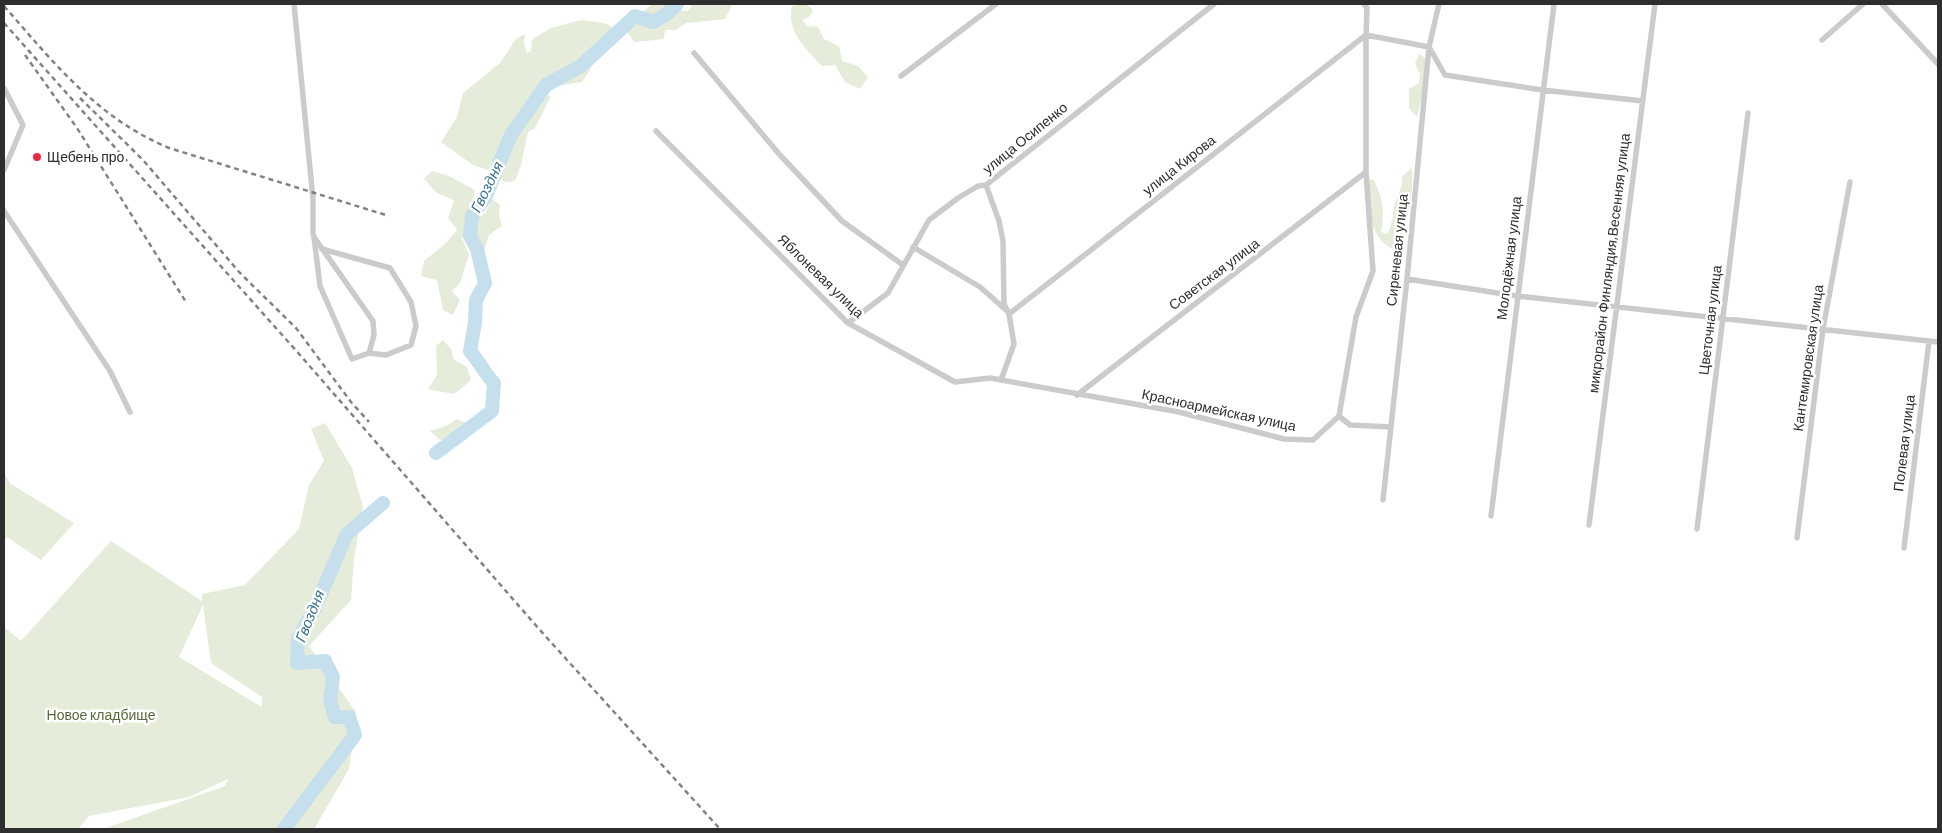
<svg xmlns="http://www.w3.org/2000/svg" width="1942" height="833" font-family="Barlow,sans-serif">
	<style>
		.green { fill: #e5ecda; fill-rule: evenodd }
		.lines { fill: none; stroke-linecap: round; stroke-linejoin: round }
		.river { stroke: #c5dfed; stroke-width: 14 }
		.street { stroke: #cbcbcb; stroke-width: 5.5 }
		.rail { stroke: #838383; stroke-width: 2.5; stroke-dasharray: 5 4; stroke-linecap: butt }
		.poi-dot { fill: #ec2840; stroke: #fff; stroke-width: 2 }
		.labels { text-anchor: middle; stroke-width: 5; stroke-linejoin: round; paint-order: stroke }
		.street-label { font-size: 14px; fill: #2e2e2e; stroke: #fff }
		.poi-label { font-size: 14px; fill: #2e2e2e; stroke: #fff; text-anchor: start }
		.park-label { font-size: 14px; fill: #536b39; stroke: #fff }
		.water-label { font-size: 15px; font-style: italic; fill: #387493; stroke: #fff }
	</style>
	<rect width="100%" height="100%" fill="#fff"/>
	<path class="green" d="M652,4H680L679,10L688,11L693,4H740L732,5L725,19L687,23L675,30H665L664,39L634,42L625,28Z
		M806,4L813,10L809,17L802,20L808,26L818,27L824,39L839,46L842,61L858,66L868,77L860,89L845,82L835,65L822,66C806,49 786,32 792,6Z
		M581,20L604,23L615,28V45C594,52 594,66 582,82L549,87L537,93L488,170L473,165L441,142L457,117L463,93L500,63L516,39L525,34L524,44L527,53L531,51L532,39L551,28Z
		M1419,54L1425,58L1427,73L1417,117L1409,108V89L1419,83L1420,74L1415,64Z
		M544,95L551,96L535,128L528,132L521,165L515,181L505,182L498,177C511,148 522,118 544,95Z
		M1412,167C1414,183 1409,221 1402,236C1400,241 1395,245 1392,249C1367,234 1369,208 1368,181L1373,179C1383,197 1385,211 1381,232L1387,234C1394,222 1392,214 1395,203C1398,193 1403,188 1402,177Z
		M432,171L449,176L475,190L469,224L462,238L469,255L460,283L452,291L460,300L453,315L443,310L437,280L421,276L424,261L445,244L457,230L448,218L454,200L437,193L424,179Z
		M492,199L500,205L499,216L502,226L489,235L484,251L476,242L473,223L485,213Z
		M443,340L451,349L454,360L467,367L471,380L454,394L428,389L437,375L436,346Z
		M457,419L466,423L457,434L440,440L430,431L446,426Z
		M325,423L352,468L363,507L354,559L351,600L309,646L356,712L349,769L314,829H103L225,786L228,779L189,797L89,816L78,829H4V627L21,641L111,541L202,601V594L245,585L299,529L309,485L324,461L311,429ZM203,605L211,663L262,697V707L179,657Z
		M4,473L11,484L74,523L41,560L7,537L4,541Z"/>
	<g class="lines">
		<path class="river" d="M436,453L492,411L494,383C485,374 479,361 470,351L475,323L476,300L485,283L477,249L470,236L472,216L485,198L511,135L546,85L581,66L635,16L653,22L668,13L677,4
			M284,829L355,735L349,717H335L330,700L333,677L325,661L297,663L298,639L314,610L347,534L383,503"/>
		<path class="street" d="M294,4L313,199V233L314,237L320,286L352,359L369,353L374,335L373,321L314,237
			M1364,4L1367,8L1366,35L1429,47L1445,75L1542,90L1643,101
			M1882,4L1938,64
			M1822,40L1863,4
			M694,53L780,155L842,221L903,265
			M901,76L996,4
			M4,88L23,125L4,170
			M656,131L848,323L955,382L990,378L1179,412L1284,439L1313,440L1339,416L1356,317L1373,271L1366,172V35
			M986,185L999,221L1003,241L1004,304L1009,314L1014,344L1001,380
			M4,211L110,371L130,412
			M913,247L980,287L1006,310
			M322,249L390,268L411,302L416,326L411,345L386,355L369,353
			M1407,279L1517,296L1938,342
			M1009,314L1366,35
			M848,323L888,293L929,220L958,198L978,186L986,185L1214,4
			M1077,395L1366,172
			M1339,416L1350,425L1391,427
			M1383,500L1407,279L1429,47L1439,4
			M1491,516L1554,4
			M1589,525L1655,4
			M1697,529L1748,113
			M1797,538L1823,329L1850,182
			M1904,548L1929,341"/>
		<path class="rail" d="M4,6C54,63 97,118 169,148L389,216
			M4,23L300,355L539,629L720,829
			M25,55L77,128L186,302
			M80,98L143,160L240,273L296,328L351,402L369,422"/>
	</g>
	<circle class="poi-dot" cx="37" cy="157" r="5"/>
	<g class="labels">
		<g class="street-label">
			<text transform="translate(1025 138) rotate(-39)" y="5">улица Осипенко</text>
			<text transform="translate(1179 165) rotate(-38)" y="5">улица Кирова</text>
			<text transform="translate(1397 250) rotate(-84)" y="5">Сиреневая улица</text>
			<text transform="translate(1509 258) rotate(-83)" y="5">Молодёжная улица</text>
			<text transform="translate(1609 263) rotate(-83)" y="5">микрорайон Финляндия,Весенняя улица</text>
			<text transform="translate(1214 274) rotate(-37)" y="5">Советская улица</text>
			<text transform="translate(821 276) rotate(44)" y="5">Яблоневая улица</text>
			<text transform="translate(1710 320) rotate(-83)" y="5">Цветочная улица</text>
			<text transform="translate(1808 358) rotate(-82)" y="5">Кантемировская улица</text>
			<text transform="translate(1219 410) rotate(12)" y="5">Красноармейская улица</text>
			<text transform="translate(1904 443) rotate(-83)" y="5">Полевая улица</text>
		</g>
		<g class="poi-label">
			<text x="47" y="162">Щебень про</text>
		</g>
		<g class="park-label">
			<text x="101" y="720">Новое кладбище</text>
		</g>
		<g class="water-label">
			<text transform="translate(487 187) rotate(-64)" y="5">Гвоздня</text>
			<text transform="translate(310 616) rotate(-68)" y="5">Гвоздня</text>
		</g>
	</g>
	<rect width="1942" height="833" fill="none" stroke="#2e2e2e" stroke-width="10"/>
</svg>
